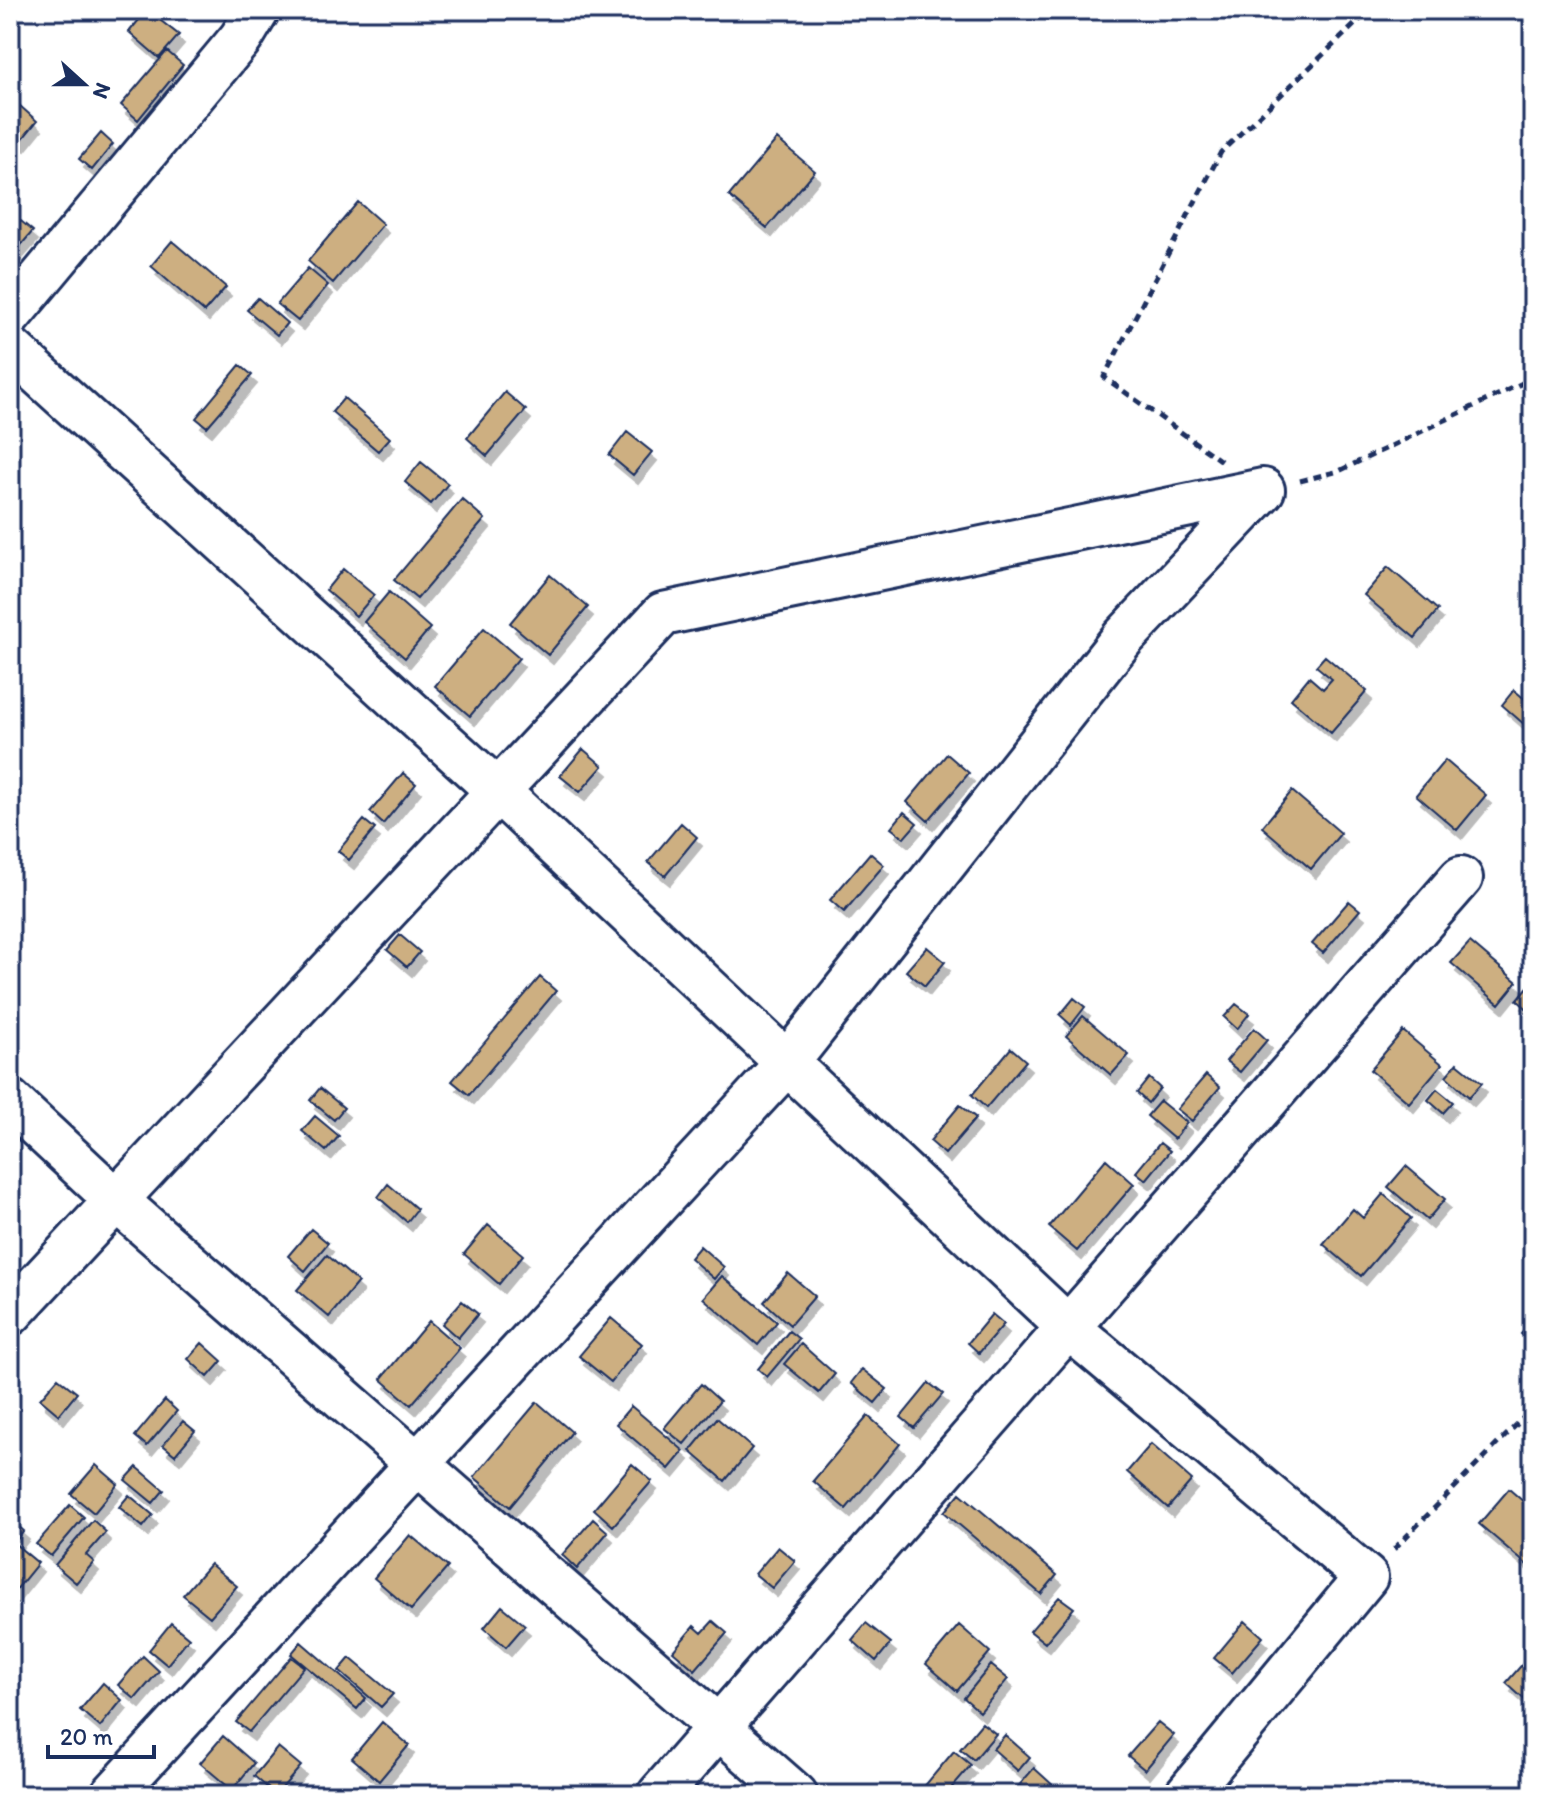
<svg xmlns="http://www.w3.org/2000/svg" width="1543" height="1805" font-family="Itim,sans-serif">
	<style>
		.building { fill: #cdaf81; stroke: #1b2f5e; stroke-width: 2; filter: url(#shadow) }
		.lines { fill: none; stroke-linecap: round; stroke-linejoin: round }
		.minor-casing { stroke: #1b2f5e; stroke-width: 48 }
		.path { stroke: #1b2f5e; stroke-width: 5; stroke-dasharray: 8 6; stroke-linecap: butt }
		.minor { stroke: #fff; stroke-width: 42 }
	</style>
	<defs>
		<filter id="shadow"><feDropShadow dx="5" dy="9" stdDeviation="0" flood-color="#0004"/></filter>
	</defs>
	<rect width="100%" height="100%" fill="#fff"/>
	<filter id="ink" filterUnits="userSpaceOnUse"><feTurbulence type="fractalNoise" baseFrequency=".0125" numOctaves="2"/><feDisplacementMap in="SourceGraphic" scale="16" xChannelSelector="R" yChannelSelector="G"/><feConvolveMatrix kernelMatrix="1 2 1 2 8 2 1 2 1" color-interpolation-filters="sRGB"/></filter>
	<g filter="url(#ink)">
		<path class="building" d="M147,10L179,35L159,58L129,32Z
			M167,51L183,65L138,120L121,105Z
			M10,97L37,121L20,142L10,133Z
			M101,133L113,144L92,170L79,159Z
			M777,139L815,171L767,228L729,196Z
			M358,202L383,224L333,283L308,261Z
			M10,212L33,231L10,258Z
			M172,241L226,287L204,312L151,266Z
			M308,268L328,285L298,321L277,304Z
			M258,298L287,323L277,335L247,310Z
			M240,365L252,375L207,427L196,418Z
			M505,392L526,410L487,456L467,438Z
			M344,398L390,438L378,451L332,412Z
			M627,432L652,452L633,475L609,455Z
			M421,462L448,484L431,504L405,482Z
			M462,499L485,519L417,599L394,580Z
			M1533,510V526L1525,519Z
			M1388,567L1438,610L1415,638L1364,595Z
			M343,569L374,595L356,616L326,590Z
			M550,575L588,607L548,655L510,623Z
			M389,592L430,628L405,658L364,622Z
			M484,628L519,658L470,716L435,686Z
			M1325,656L1367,691L1331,733L1291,699L1309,677L1323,689L1332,679L1316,666Z
			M1514,690L1533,706V732L1502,705Z
			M583,749L603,766L580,792L560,776Z
			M947,754L969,773L928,821L907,802Z
			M1445,760L1486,795L1457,830L1416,795Z
			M403,773L416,784L383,824L370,812Z
			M1292,791L1341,833L1311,869L1262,827Z
			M904,812L917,823L904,838L891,828Z
			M364,820L375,829L349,860L338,851Z
			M681,823L697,837L665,876L648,862Z
			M870,853L884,865L844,912L830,900Z
			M1349,901L1360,910L1323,953L1312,944Z
			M400,935L420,952L407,967L387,950Z
			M1470,942L1517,982L1499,1004L1451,963Z
			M927,947L945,962L925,986L906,971Z
			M540,977L556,991L469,1095L452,1081Z
			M1528,987L1533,991V1014L1517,1000Z
			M1074,998L1085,1007L1071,1025L1060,1015Z
			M1236,1004L1249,1014L1237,1029L1224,1017Z
			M1083,1016L1129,1055L1111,1075L1066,1036Z
			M1254,1028L1267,1040L1240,1072L1226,1061Z
			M1403,1031L1442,1064L1409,1103L1370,1070Z
			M1011,1048L1026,1061L986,1108L972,1095Z
			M1457,1063L1482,1083L1469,1097L1446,1076Z
			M1206,1075L1220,1087L1192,1121L1177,1109Z
			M1149,1078L1160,1088L1148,1103L1137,1093Z
			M320,1088L344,1108L334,1120L310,1100Z
			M1437,1089L1453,1102L1443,1113L1428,1100Z
			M1160,1101L1187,1123L1174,1139L1147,1116Z
			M960,1105L976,1118L945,1154L930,1141Z
			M315,1116L339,1136L326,1151L302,1131Z
			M1160,1143L1170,1151L1146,1180L1136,1172Z
			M1106,1159L1134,1184L1077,1251L1049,1227Z
			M1406,1166L1445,1199L1427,1220L1388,1187Z
			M388,1184L417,1209L407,1222L378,1197Z
			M1383,1194L1411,1218L1361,1276L1323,1244L1353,1209L1363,1218Z
			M488,1225L523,1255L499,1284L464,1254Z
			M311,1229L328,1243L305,1271L288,1256Z
			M700,1246L724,1267L714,1279L690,1258Z
			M327,1255L358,1282L329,1317L297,1290Z
			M788,1273L815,1296L790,1325L764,1302Z
			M722,1276L777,1322L758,1345L703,1298Z
			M462,1301L478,1314L458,1338L442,1324Z
			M992,1314L1004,1324L979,1353L968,1343Z
			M611,1318L642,1344L611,1382L579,1356Z
			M429,1321L460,1348L411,1405L381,1379Z
			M1533,1321V1344L1521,1334Z
			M789,1331L799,1339L767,1377L758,1369Z
			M202,1343L222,1361L208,1377L188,1359Z
			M801,1344L835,1374L819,1393L784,1364Z
			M862,1369L887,1389L875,1403L851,1383Z
			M58,1378L77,1393L59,1415L40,1399Z
			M929,1383L943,1394L914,1428L901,1417Z
			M701,1384L720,1401L684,1444L664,1428Z
			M165,1400L177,1411L147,1446L135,1436Z
			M537,1402L572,1432L510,1507L474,1477Z
			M631,1406L684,1451L669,1469L616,1424Z
			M868,1416L900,1444L846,1509L813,1481Z
			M717,1418L752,1448L725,1481L690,1451Z
			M183,1421L195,1431L175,1455L163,1445Z
			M1151,1444L1192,1480L1168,1508L1127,1472Z
			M632,1464L652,1481L613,1526L594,1509Z
			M96,1465L118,1484L94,1513L71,1494Z
			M137,1467L164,1490L153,1503L125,1480Z
			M1509,1489L1533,1510V1570L1479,1524Z
			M960,1493L1057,1575L1041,1594L944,1512Z
			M129,1495L153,1515L143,1527L119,1507Z
			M70,1505L84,1517L51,1556L36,1544Z
			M10,1519L24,1531L14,1543L38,1563L12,1595Z
			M593,1519L608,1532L577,1569L562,1555Z
			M93,1520L106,1532L86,1555L94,1562L76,1583L55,1565Z
			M410,1535L448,1567L411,1610L374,1578Z
			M778,1547L795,1561L772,1588L755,1574Z
			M210,1564L237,1586L210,1617L183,1595Z
			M1059,1597L1074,1608L1045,1643L1030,1631Z
			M502,1606L525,1625L506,1647L484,1628Z
			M713,1621L727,1633L695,1670L673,1651L694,1626L702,1633Z
			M1245,1621L1263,1637L1232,1673L1214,1658Z
			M171,1623L189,1638L167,1665L149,1650Z
			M866,1623L891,1643L876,1661L852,1640Z
			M959,1625L990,1652L957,1691L926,1664Z
			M301,1642L366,1698L357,1709L291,1654Z
			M1533,1652V1693L1526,1701L1506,1683Z
			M143,1656L159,1671L135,1699L118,1685Z
			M291,1657L304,1667L249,1732L236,1722Z
			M350,1658L393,1694L381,1707L339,1671Z
			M991,1665L1008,1679L980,1712L964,1698Z
			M103,1683L122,1700L100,1727L80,1710Z
			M382,1722L409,1745L379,1781L352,1758Z
			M1158,1722L1174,1735L1145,1770L1128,1756Z
			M982,1723L996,1734L974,1760L960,1749Z
			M1005,1735L1030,1757L1018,1771L993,1749Z
			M223,1736L254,1763L232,1790L200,1763Z
			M278,1747L301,1766L276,1795L254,1776Z
			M954,1751L971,1765L952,1787L957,1795H917Z
			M1034,1768L1055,1787L1048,1795H1024L1016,1789Z
			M323,1785L335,1795H315Z"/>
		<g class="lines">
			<defs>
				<path id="minor" d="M10,315L241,38L258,10
					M10,348L499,792L1069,1328L1366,1577L1186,1795
					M10,1101L116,1200L796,1795
					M10,1314L663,614L1263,490
					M112,1795L787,1063L1123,638L1263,490
					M659,1795L1461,878"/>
			</defs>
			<use href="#minor" class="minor-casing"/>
			<path class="path" d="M1221,461L1104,377L1221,152L1370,10
				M1300,481L1339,471L1533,378
				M1394,1549L1533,1408"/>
			<use href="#minor" class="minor"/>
		</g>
	</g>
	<rect width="1543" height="1805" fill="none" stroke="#fff" stroke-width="40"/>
	<rect x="20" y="20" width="1503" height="1765" fill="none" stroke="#1b2f5e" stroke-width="3" filter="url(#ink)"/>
	<g transform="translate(84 84) rotate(111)" stroke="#ffffff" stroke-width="6" paint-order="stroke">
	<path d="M0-6L14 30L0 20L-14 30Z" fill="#1b2f5e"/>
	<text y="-12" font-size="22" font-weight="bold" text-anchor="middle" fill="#1b2f5e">N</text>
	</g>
	<path d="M48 1745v12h106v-12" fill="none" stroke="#1b2f5e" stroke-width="4"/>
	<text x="60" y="1745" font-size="24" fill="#1b2f5e" stroke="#ffffff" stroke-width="6" paint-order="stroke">20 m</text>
</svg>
